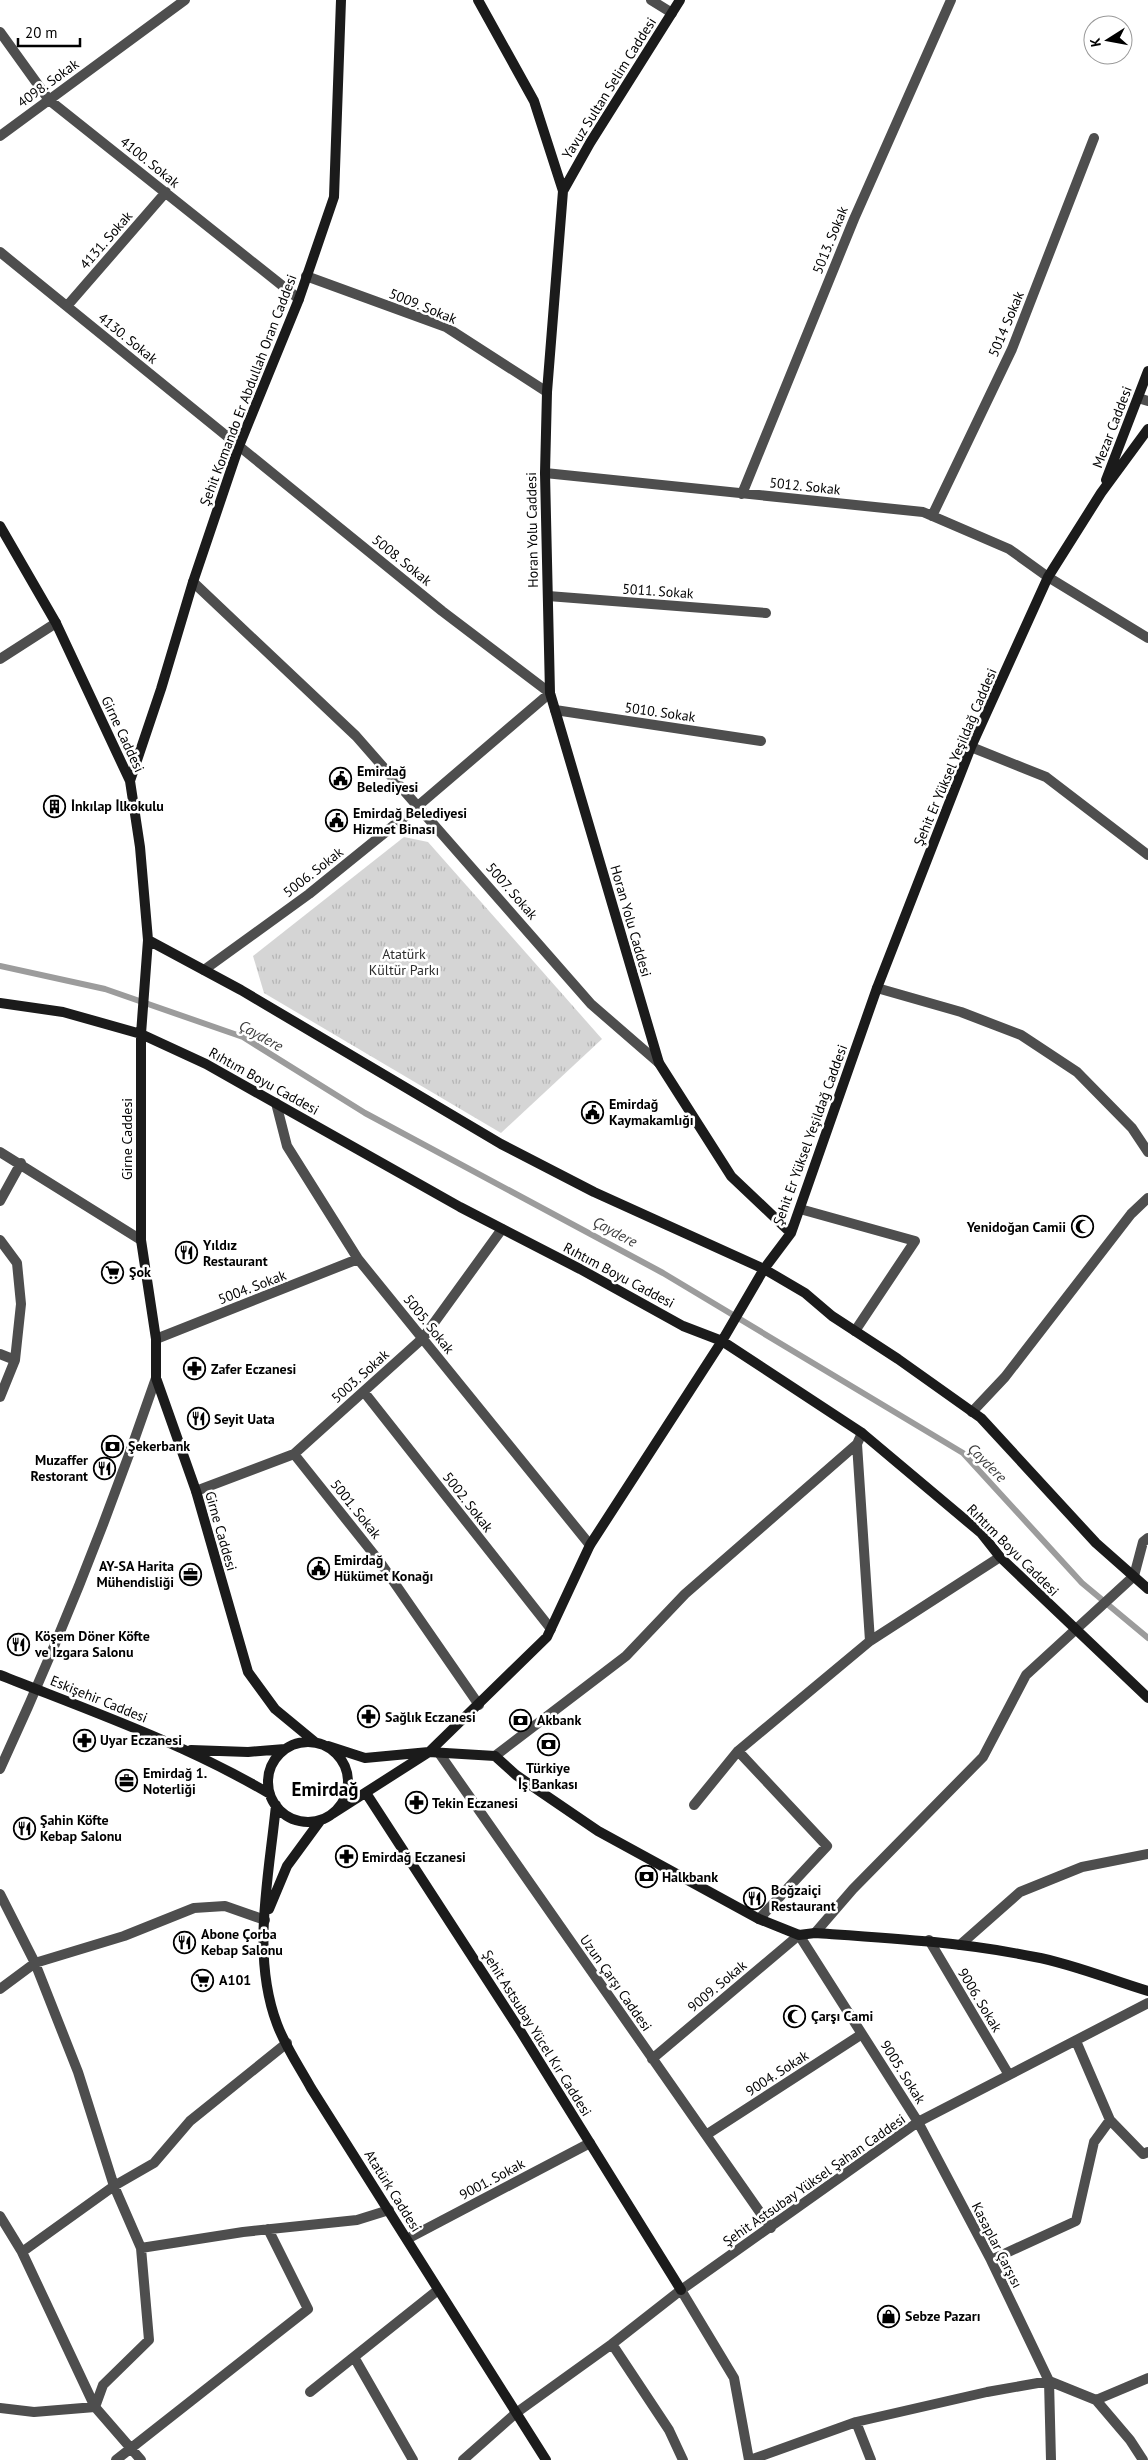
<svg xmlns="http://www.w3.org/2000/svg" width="1148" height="2460" font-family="'PT Sans',sans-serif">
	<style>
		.park { fill: url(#park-tufts) }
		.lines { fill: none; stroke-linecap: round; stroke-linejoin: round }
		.stream { stroke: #9c9c9c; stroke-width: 6 }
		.street { stroke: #4e4e4e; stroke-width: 10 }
		.secondary { stroke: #1b1b1b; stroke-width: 10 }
		.labels { text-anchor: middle; stroke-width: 5; stroke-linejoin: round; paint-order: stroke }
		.street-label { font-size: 14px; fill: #000; stroke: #fff }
		.poi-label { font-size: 14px; font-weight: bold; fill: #000; stroke: #fff; text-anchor: start }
		.park-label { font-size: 14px; fill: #2c2c2c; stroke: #fff }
		.water-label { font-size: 15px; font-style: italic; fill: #3d3d3d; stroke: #fff }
		.district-label { font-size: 19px; font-weight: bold; fill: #000; stroke: #fff }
	</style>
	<defs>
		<pattern id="park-tufts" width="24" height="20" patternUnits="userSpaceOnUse" patternTransform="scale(1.25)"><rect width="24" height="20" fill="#d5d5d5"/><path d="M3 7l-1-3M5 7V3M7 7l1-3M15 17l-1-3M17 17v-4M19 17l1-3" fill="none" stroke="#b5b5b5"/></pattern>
	</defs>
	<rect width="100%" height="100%" fill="#fff"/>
	<path class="park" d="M404,837L428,842L602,1039L501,1133L264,993L253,956Z"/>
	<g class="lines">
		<path class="stream" d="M0,966L105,989L243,1037L365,1113L663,1273L963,1453L1082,1583L1148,1638"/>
		<path class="street" d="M651,0L672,13
			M0,32L49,100L299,299
			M0,136L185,0
			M0,252L442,611L550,693L419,805L309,894L204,970
			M306,276L446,327L547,392
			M67,306L166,192
			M1138,398L1148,401
			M545,473L923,512L1009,549L1048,577L1148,638
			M742,494L854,219L951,0
			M932,516L1012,349L1094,138
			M193,582L356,736L591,1004L659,1063
			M548,596L766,613
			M0,659L56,623
			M555,710L761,741
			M971,747L1046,777L1148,855
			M877,988L961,1012L1021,1035L1077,1072L1132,1128L1148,1152
			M276,1103L287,1146L358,1259L590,1545
			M0,1152L141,1240
			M0,1201L21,1163
			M800,1209L915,1241L855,1331
			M0,1240L17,1263L21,1304L15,1360L0,1397
			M156,1339L358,1259
			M0,1354L15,1360
			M364,1392L551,1629
			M972,1412L1005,1377L1131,1214L1148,1198
			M857,1444L870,1641
			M294,1454L380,1562L479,1705
			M196,1491L294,1454L423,1338L502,1229
			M738,1751L827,1846L759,1919
			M439,1753L771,2228
			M495,1756L626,1656L685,1594L857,1444L862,1433
			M0,1769C59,1641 111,1510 156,1378
			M694,1805L738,1751L870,1641L1000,1557
			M0,1894L35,1963L78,2072L114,2186L22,2252
			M815,1933L853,1889L983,1757L1026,1675L1134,1576L1143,1542L1148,1538
			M929,1940L1009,2075
			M960,1945L1020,1892L1082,1867L1148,1854
			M0,1989L35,1963L124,1936L194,1908L225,1906L265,1920
			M287,2043L190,2121L154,2163L114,2186L141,2248L243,2232L357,2220L389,2210
			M652,2059L799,1935L918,2122L991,2260L1049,2381L1051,2460
			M1110,2120L1143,2154L1148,2152
			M706,2135L862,2034
			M0,2216L22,2252L95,2407L141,2460
			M407,2239L590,2143
			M991,2260L1076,2221L1094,2142L1110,2120L1076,2041
			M681,2290L734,2378L749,2460
			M612,2344L669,2430L683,2460
			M354,2357L413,2460
			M310,2392L438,2290
			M1096,2400L1148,2378
			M95,2407L103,2385L149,2340L141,2248
			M0,2408L34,2412L95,2407
			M856,2422L871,2460
			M116,2460L308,2309L268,2229
			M463,2460L516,2413L612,2344L681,2290L918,2122L1148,2003
			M750,2460L856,2422L987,2392L1049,2381L1096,2400L1130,2440L1143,2460"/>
		<path class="secondary" d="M478,0L534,101L563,191L547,392L545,473L550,693L659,1063L731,1176L791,1233
			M563,191L590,143L680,0
			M1106,480L1148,371
			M0,526L56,623L130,781L140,847L148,940L141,1034V1240L156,1339V1378L196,1491L248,1672L275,1709L315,1742
			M130,781L161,689L193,582L239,446L299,299L334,197L341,0
			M148,940L241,990L501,1144L594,1192L764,1269L805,1293L832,1316L898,1359L981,1418L1096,1543L1148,1589
			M0,1003L63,1012L141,1034L206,1064L460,1207L580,1269L683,1326L722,1341L862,1433L981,1533L1000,1557L1148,1698
			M0,1675C91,1711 185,1744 270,1794
			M268 1782a40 40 0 1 1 80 0a40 40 0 1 1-80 0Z
			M328,1746L365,1758L429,1752L495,1756L516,1775L598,1831L759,1919L799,1935L815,1933C889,1938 962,1942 1035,1957C1073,1964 1111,1980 1148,1991
			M191,1750L248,1752L285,1749
			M366,1793L521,2032L681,2290
			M276,1805C269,1877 251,1955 277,2024C285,2046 300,2068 311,2088L546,2460
			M332,1814L429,1752L547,1637L590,1545L722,1341L764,1269L791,1233L877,988L971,747L1048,577L1101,493L1148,429
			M269,1909L287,1866L320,1821"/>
	</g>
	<defs>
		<symbol id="civic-ring" viewBox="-11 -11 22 22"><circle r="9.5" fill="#fff" stroke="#000" stroke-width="1.5"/><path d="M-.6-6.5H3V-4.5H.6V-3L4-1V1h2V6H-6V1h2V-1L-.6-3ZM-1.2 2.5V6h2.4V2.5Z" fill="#000"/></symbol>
		<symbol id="building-ring" viewBox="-11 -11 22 22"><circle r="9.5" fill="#fff" stroke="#000" stroke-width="1.5"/><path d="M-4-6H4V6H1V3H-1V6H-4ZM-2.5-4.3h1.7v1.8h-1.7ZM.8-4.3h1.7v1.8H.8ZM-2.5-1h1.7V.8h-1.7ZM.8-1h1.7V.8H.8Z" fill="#000"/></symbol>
		<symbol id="mosque-ring" viewBox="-11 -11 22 22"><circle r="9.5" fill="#fff" stroke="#000" stroke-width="1.5"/><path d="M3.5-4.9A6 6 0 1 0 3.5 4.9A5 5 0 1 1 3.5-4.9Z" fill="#000"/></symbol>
		<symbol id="restaurant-ring" viewBox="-11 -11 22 22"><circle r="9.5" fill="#fff" stroke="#000" stroke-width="1.5"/><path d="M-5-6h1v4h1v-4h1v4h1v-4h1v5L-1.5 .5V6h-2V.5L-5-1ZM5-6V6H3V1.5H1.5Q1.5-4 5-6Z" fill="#000"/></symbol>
		<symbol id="supermarket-ring" viewBox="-11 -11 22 22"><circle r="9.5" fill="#fff" stroke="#000" stroke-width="1.5"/><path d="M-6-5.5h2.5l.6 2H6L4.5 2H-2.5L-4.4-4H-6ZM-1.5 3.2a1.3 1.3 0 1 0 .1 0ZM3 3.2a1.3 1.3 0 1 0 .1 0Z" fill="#000"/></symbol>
		<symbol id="pharmacy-ring" viewBox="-11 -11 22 22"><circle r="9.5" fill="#fff" stroke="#000" stroke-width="1.5"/><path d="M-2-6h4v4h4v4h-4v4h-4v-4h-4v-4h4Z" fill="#000"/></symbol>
		<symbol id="bank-ring" viewBox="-11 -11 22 22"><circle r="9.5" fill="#fff" stroke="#000" stroke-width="1.5"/><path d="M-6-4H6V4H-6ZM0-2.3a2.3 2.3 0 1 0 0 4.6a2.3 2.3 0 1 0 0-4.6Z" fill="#000"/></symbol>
		<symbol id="office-ring" viewBox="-11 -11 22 22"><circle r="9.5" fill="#fff" stroke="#000" stroke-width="1.5"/><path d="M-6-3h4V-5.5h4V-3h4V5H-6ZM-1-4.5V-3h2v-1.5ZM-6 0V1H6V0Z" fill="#000"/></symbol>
		<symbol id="shop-ring" viewBox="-11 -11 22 22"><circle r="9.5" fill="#fff" stroke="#000" stroke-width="1.5"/><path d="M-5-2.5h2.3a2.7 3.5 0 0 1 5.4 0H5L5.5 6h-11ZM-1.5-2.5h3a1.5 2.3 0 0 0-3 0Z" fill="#000"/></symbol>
	</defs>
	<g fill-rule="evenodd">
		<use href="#civic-ring" x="328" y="766" width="25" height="25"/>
		<use href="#building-ring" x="42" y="794" width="25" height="25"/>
		<use href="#civic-ring" x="324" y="808" width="25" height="25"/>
		<use href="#civic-ring" x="580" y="1100" width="25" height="25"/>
		<use href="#mosque-ring" x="1070" y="1214" width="25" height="25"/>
		<use href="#restaurant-ring" x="174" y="1240" width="25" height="25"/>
		<use href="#supermarket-ring" x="100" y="1260" width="25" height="25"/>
		<use href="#pharmacy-ring" x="182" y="1356" width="25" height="25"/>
		<use href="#restaurant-ring" x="186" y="1406" width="25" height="25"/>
		<use href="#bank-ring" x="100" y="1434" width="25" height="25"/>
		<use href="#restaurant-ring" x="92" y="1456" width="25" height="25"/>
		<use href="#civic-ring" x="306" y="1556" width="25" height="25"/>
		<use href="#office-ring" x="178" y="1562" width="25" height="25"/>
		<use href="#restaurant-ring" x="6" y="1632" width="25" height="25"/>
		<use href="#pharmacy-ring" x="356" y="1704" width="25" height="25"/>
		<use href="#bank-ring" x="508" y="1708" width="25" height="25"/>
		<use href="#pharmacy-ring" x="72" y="1728" width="25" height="25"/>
		<use href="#bank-ring" x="536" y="1732" width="25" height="25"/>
		<use href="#office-ring" x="114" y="1768" width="25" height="25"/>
		<use href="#pharmacy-ring" x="404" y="1790" width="25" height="25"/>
		<use href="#restaurant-ring" x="12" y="1816" width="25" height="25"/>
		<use href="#pharmacy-ring" x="334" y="1844" width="25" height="25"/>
		<use href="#bank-ring" x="634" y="1864" width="25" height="25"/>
		<use href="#restaurant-ring" x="742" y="1886" width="25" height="25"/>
		<use href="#restaurant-ring" x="172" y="1930" width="25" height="25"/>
		<use href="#supermarket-ring" x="190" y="1968" width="25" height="25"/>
		<use href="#mosque-ring" x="782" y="2004" width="25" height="25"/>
		<use href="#shop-ring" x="876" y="2304" width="25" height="25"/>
	</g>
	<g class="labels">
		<g class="street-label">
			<text transform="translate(48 83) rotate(-36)" y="5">4098. Sokak</text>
			<text transform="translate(609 88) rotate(-58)" y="5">Yavuz Sultan Selim Caddesi</text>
			<text transform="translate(150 162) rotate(39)" y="5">4100. Sokak</text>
			<text transform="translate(106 240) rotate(-49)" y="5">4131. Sokak</text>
			<text transform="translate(830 240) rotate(-68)" y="5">5013. Sokak</text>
			<text transform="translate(423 306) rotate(22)" y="5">5009. Sokak</text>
			<text transform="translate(1006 324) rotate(-67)" y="5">5014 Sokak</text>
			<text transform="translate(128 338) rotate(39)" y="5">4130. Sokak</text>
			<text transform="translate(248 390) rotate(-69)" y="5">Şehit Komando Er Abdullah Oran Caddesi</text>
			<text transform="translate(1112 427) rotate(-69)" y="5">Mezar Caddesi</text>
			<text transform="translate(805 486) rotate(6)" y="5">5012. Sokak</text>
			<text transform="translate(532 530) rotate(-91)" y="5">Horan Yolu Caddesi</text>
			<text transform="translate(402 560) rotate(39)" y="5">5008. Sokak</text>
			<text transform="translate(658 591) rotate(4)" y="5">5011. Sokak</text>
			<text transform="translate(660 712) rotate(8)" y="5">5010. Sokak</text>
			<text transform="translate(123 734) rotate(65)" y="5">Girne Caddesi</text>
			<text transform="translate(955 757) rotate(-67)" y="5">Şehit Er Yüksel Yeşildağ Caddesi</text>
			<text transform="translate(313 872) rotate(-38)" y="5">5006. Sokak</text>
			<text transform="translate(512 891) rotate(49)" y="5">5007. Sokak</text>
			<text transform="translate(631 921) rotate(74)" y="5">Horan Yolu Caddesi</text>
			<text transform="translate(264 1081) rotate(29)" y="5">Rıhtım Boyu Caddesi</text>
			<text transform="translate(810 1135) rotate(-70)" y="5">Şehit Er Yüksel Yeşildağ Caddesi</text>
			<text transform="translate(127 1139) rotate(-90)" y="5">Girne Caddesi</text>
			<text transform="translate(619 1275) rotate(28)" y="5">Rıhtım Boyu Caddesi</text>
			<text transform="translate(252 1287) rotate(-21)" y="5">5004. Sokak</text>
			<text transform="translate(429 1324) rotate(51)" y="5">5005. Sokak</text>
			<text transform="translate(360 1376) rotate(-42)" y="5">5003. Sokak</text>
			<text transform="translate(468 1502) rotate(52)" y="5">5002. Sokak</text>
			<text transform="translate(356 1509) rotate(51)" y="5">5001. Sokak</text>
			<text transform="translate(221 1531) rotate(74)" y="5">Girne Caddesi</text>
			<text transform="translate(1013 1550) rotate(45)" y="5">Rıhtım Boyu Caddesi</text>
			<text transform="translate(99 1699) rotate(22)" y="5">Eskişehir Caddesi</text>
			<text transform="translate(616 1983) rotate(55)" y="5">Uzun Çarşı Caddesi</text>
			<text transform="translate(717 1986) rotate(-40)" y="5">9009. Sokak</text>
			<text transform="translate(980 2000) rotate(59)" y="5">9006. Sokak</text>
			<text transform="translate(537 2033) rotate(58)" y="5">Şehit Astsubay Yücel Kır Caddesi</text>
			<text transform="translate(903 2072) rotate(58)" y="5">9005. Sokak</text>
			<text transform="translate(777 2073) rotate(-33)" y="5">9004. Sokak</text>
			<text transform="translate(492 2179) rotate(-28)" y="5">9001. Sokak</text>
			<text transform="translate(814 2180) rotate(-35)" y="5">Şehit Astsubay Yüksel Şahan Caddesi</text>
			<text transform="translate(393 2191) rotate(58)" y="5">Atatürk Caddesi</text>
			<text transform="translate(997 2245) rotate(63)" y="5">Kasaplar Çarşısı</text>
		</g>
		<g class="poi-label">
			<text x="357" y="776">Emirdağ<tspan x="357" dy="16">Belediyesi</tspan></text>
			<text x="71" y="811">İnkılap İlkokulu</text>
			<text x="353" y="818">Emirdağ Belediyesi<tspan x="353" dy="16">Hizmet Binası</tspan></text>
			<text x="609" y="1109">Emirdağ<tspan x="609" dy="16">Kaymakamlığı</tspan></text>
			<text x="1066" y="1232" text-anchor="end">Yenidoğan Camii</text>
			<text x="203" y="1250">Yıldız<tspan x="203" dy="16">Restaurant</tspan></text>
			<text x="129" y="1277">Şok</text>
			<text x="211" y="1374">Zafer Eczanesi</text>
			<text x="214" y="1424">Seyit Uata</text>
			<text x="128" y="1451">Şekerbank</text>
			<text x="88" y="1465" text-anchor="end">Muzaffer<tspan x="88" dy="16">Restorant</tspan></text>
			<text x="334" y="1565">Emirdağ<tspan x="334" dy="16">Hükümet Konağı</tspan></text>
			<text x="174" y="1571" text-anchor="end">AY-SA Harita<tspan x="174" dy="16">Mühendisliği</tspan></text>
			<text x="35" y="1641">Köşem Döner Köfte<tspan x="35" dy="16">ve Izgara Salonu</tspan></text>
			<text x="385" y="1722">Sağlık Eczanesi</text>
			<text x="537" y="1725">Akbank</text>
			<text x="100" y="1745">Uyar Eczanesi</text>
			<text x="548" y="1773" text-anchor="middle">Türkiye<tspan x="548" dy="16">İş Bankası</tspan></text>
			<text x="143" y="1778">Emirdağ 1.<tspan x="143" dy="16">Noterliği</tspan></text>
			<text x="432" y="1808">Tekin Eczanesi</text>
			<text x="40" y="1825">Şahin Köfte<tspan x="40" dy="16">Kebap Salonu</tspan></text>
			<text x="362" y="1862">Emirdağ Eczanesi</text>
			<text x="662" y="1882">Halkbank</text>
			<text x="771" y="1895">Boğzaiçi<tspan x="771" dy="16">Restaurant</tspan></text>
			<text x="201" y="1939">Abone Çorba<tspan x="201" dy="16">Kebap Salonu</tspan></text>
			<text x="219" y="1985">A101</text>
			<text x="811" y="2021">Çarşı Cami</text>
			<text x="905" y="2321">Sebze Pazarı</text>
		</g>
		<g class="park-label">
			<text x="404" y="959">Atatürk<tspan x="404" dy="16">Kültür Parkı</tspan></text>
		</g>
		<g class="water-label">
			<text transform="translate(261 1036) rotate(29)" y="5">Çaydere</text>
			<text transform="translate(615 1232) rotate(28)" y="5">Çaydere</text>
			<text transform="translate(987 1463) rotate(45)" y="5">Çaydere</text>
		</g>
		<g class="district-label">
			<text x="325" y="1796">Emirdağ</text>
		</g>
	</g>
	<g transform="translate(1108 40) rotate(259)"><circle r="24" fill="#ffffff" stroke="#999999"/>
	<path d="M0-4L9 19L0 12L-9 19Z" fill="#000000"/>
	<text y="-8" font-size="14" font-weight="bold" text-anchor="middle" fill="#000000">K</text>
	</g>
	<path d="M18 38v8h62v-8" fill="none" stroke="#000000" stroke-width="2.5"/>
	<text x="25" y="38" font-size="15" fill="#000000" stroke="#ffffff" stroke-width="4" paint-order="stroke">20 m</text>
</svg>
